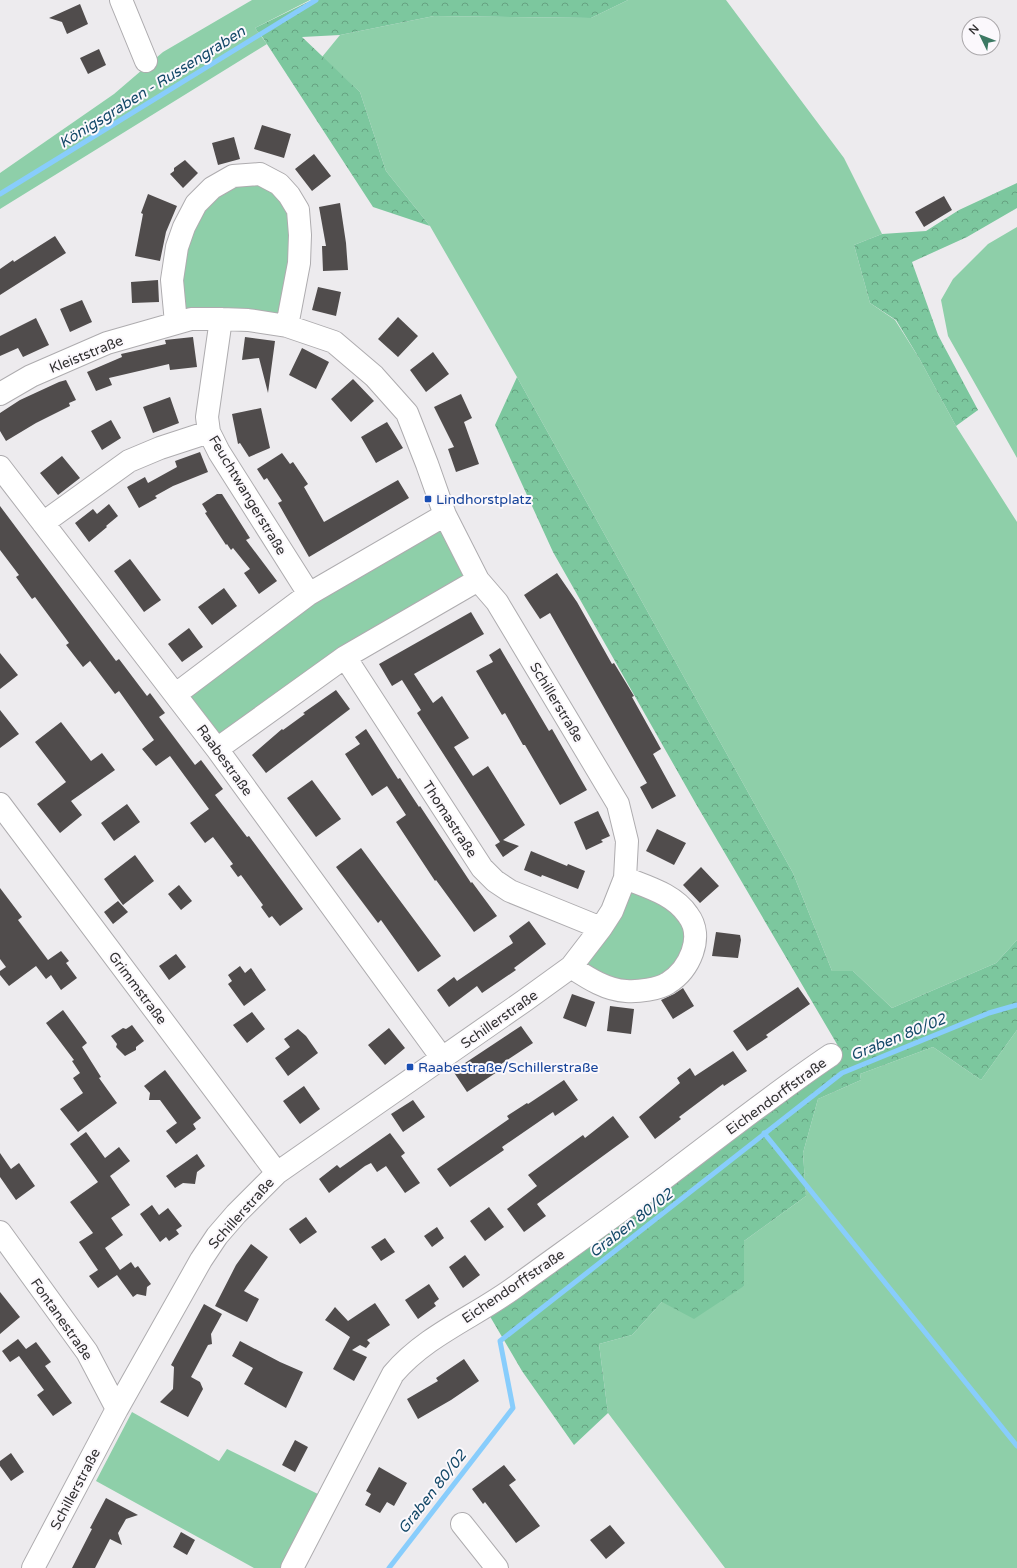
<svg xmlns="http://www.w3.org/2000/svg" width="1017" height="1568" font-family="'Varela Round',sans-serif">
	<style>
		.grass { fill: #8ecfa9 }
		.forest { fill: url(#forest-crowns) }
		.lines { fill: none; stroke-linecap: round; stroke-linejoin: round }
		.stream { stroke: #88cdfc; stroke-width: 5 }
		.building { fill: #504c4c }
		.minor-casing { stroke: #aeacaf; stroke-width: 24 }
		.minor { stroke: #fff; stroke-width: 22 }
		.transit-dot { fill: #1a4fb4; stroke: #fbf8fc; stroke-width: 1.5 }
		.labels { text-anchor: middle; stroke-width: 4; stroke-linejoin: round; paint-order: stroke }
		.street-label { font-size: 14px; fill: #323132; stroke: #fbf8fc }
		.transit-label { font-size: 14px; fill: #164399; stroke: #fbf8fc; text-anchor: start }
		.water-label { font-size: 15px; font-style: italic; fill: #144968; stroke: #fbf8fc }
	</style>
	<defs>
		<pattern id="forest-crowns" width="20" height="18" patternUnits="userSpaceOnUse"><rect width="20" height="18" fill="#7cc79e"/><path d="M2 6a3 3 0 1 1 6 0M12 15a3 3 0 1 1 6 0" fill="none" stroke="#66a281"/></pattern>
	</defs>
	<rect width="100%" height="100%" fill="#edebee"/>
	<path class="grass" d="M252,0H310L255,28L267,44L0,209V173L114,94L163,52Z
		M628,0H726L844,158L882,234L854,245L870,303L895,320L919,358L956,426L1017,522V940L996,963L892,1008L853,971H832L793,873L517,377L430,226L386,171L360,92L322,57L340,35L434,16L591,18Z
		M259,176L296,211L284,324L178,321L173,280L197,205Z
		M1017,227V458L948,336L941,300L953,279L988,244Z
		M445,517L475,580L218,746L178,694Z
		M626,880L687,916L692,953L643,989L574,967Z
		M1017,1030V1568H725L608,1413L599,1344L632,1335L662,1302L744,1286V1241L806,1196L803,1153L818,1099L861,1080L860,1074L933,1047L981,1080Z
		M132,1412L219,1461L227,1449L328,1499L292,1568H254L96,1481Z"/>
	<path class="forest" d="M312,0H628L591,18L434,16L340,35L302,37L360,92L386,171L430,226L373,207L263,38L255,28Z
		M1017,183V208L967,237L912,262L938,335L978,410L956,426L919,358L896,320L870,303L854,245L882,234L926,231L959,210Z
		M517,377L793,873L832,971H853L892,1008L996,963L1017,940V1030L981,1080L933,1047L860,1074L861,1080L818,1099L803,1153L806,1196L744,1241V1286L694,1319L662,1302L632,1335L599,1344L608,1413L574,1445L522,1371L488,1313L706,1155L841,1051L696,804L553,552L495,425Z"/>
	<g class="lines">
		<path class="stream" d="M0,194L316,0
			M764,1133L1017,1446
			M389,1568L513,1408L500,1341L842,1073L989,1013L1017,1005"/>
	</g>
	<path class="building" d="M80,4L88,24L67,34L62,22L49,18Z
		M99,49L106,65L88,74L80,58Z
		M262,125L291,134L284,158L254,149Z
		M234,137L240,159L218,165L212,143Z
		M314,154L331,176L312,191L295,169Z
		M185,160L198,173L183,188L170,174L174,171V168Z
		M148,194L177,206L166,232L160,261L135,256L143,214L141,213Z
		M944,196L952,210L924,227L915,212Z
		M340,203L346,243L348,270L323,271L322,246H326L319,207Z
		M55,236L66,253L0,295V269L13,260L14,262Z
		M158,280L159,302L132,303L131,282Z
		M318,287L341,292L336,316L312,310Z
		M82,300L92,322L70,332L60,309Z
		M398,317L418,336L398,357L378,339Z
		M36,318L49,345L23,357L18,348L0,356V336Z
		M193,337L197,367L170,370L169,364L109,378L112,385L96,391L87,372L122,357L121,354L166,344L165,340Z
		M245,337L275,341L268,393L259,358L242,360Z
		M302,348L329,362L316,389L289,375Z
		M433,352L449,374L426,392L410,370Z
		M353,379L374,401L351,422L331,399Z
		M66,380L76,400L69,403L70,406L36,423L6,441L0,431V413L20,400L59,382Z
		M461,394L472,418L464,422L479,464L456,472L448,449L454,447L434,407Z
		M170,397L179,423L153,433L143,407Z
		M261,408L270,448L249,457L240,443L238,444L232,414Z
		M111,420L121,438L102,450L91,431Z
		M387,422L403,448L376,463L361,437Z
		M200,452L208,472L173,486L155,496L157,498L139,508L127,487L145,477L148,483L177,467L175,461Z
		M282,453L290,464L293,462L308,484L304,487L324,522L398,480L409,498L309,557L278,503L282,501L267,478L264,480L257,469Z
		M62,456L80,478L58,495L40,473Z
		M217,494H222L250,538L246,540L277,581L259,594L244,573L250,569L233,548L231,550L227,544L226,545L205,513L207,512L202,504Z
		M109,504L118,516L106,526L107,527L89,542L75,523L93,509L97,514Z
		M0,506L116,661L119,659L147,696L150,693L165,713L159,717L195,765L201,760L223,789L215,795L247,837L249,836L303,909L280,926L272,916L269,918L261,907L263,905L241,875L238,877L230,866L233,864L213,837L205,843L190,823L209,809L170,756L156,766L142,749L154,740L119,691L115,694L90,661L83,667L66,645L69,643L35,597L32,599L16,577L19,575L0,550Z
		M130,559L161,600L144,612L114,571Z
		M557,573L577,602L612,664L614,663L634,696L632,697L661,749L653,754L676,796L652,809L640,787L647,783L550,613L540,619L524,595Z
		M224,588L237,606L212,625L198,607Z
		M471,612L484,634L414,674L433,703L442,696L469,738L454,747L473,776L488,766L525,825L503,840L519,846L503,857L495,845L500,842L417,713L421,710L402,680L392,686L379,664Z
		M189,628L203,647L182,662L168,644Z
		M500,648L549,731L552,729L587,790L560,805L525,745H523L505,713L502,715L476,671L493,662L489,655Z
		M0,653L18,675L0,689Z
		M336,690L350,709L266,773L252,755L282,729L283,730L305,714L303,713Z
		M0,710L19,734L0,748Z
		M61,722L91,761L102,753L115,770L71,801L82,815L60,833L37,804L66,782L35,742Z
		M366,729L398,779L400,778L419,807L420,806L471,883L472,882L497,916L474,932L436,880L435,881L396,822L406,815L387,786L372,796L345,754L360,744L355,737Z
		M312,780L341,819L316,837L287,798Z
		M127,804L140,822L114,841L101,823Z
		M598,811L610,836L601,840L603,842L586,850L574,822Z
		M657,829L686,843L674,865L646,851Z
		M361,848L441,956L418,972L381,920L378,923L336,867Z
		M531,851L567,866L568,864L585,871L578,889L542,875L541,877L524,870Z
		M135,855L154,881L123,905L104,879Z
		M701,867L719,886L700,903L683,885Z
		M179,885L192,901L181,910L168,894Z
		M0,888L22,917L18,920L48,960L61,951L69,961L66,963L77,978L61,990L51,975L46,979L36,966L9,986L0,975V971L6,967L0,959Z
		M118,901L128,912L113,924L104,912Z
		M529,921L546,944L514,968L516,970L482,993L477,986L449,1007L437,990L454,977L457,981L513,943L509,936Z
		M716,932L740,935L741,940L738,958L712,956Z
		M176,954L186,967L169,980L159,966Z
		M240,966L245,973L251,968L266,990L244,1006L228,984L232,981L228,975Z
		M798,987L810,1004L766,1035L768,1037L747,1051L733,1031Z
		M683,988L694,1006L673,1019L661,1000L674,994Z
		M572,994L595,1002L586,1027L563,1018Z
		M610,1006L634,1009L631,1034L607,1031Z
		M63,1010L87,1043L82,1047L101,1077L99,1078L117,1103L78,1132L60,1109L83,1093L73,1078L80,1073L72,1061L74,1060L46,1023Z
		M252,1012L265,1029L247,1043L233,1025Z
		M132,1025L144,1041L136,1047V1050L125,1056L116,1047L117,1044L111,1036L123,1028L126,1029Z
		M521,1026L533,1043L495,1068L497,1072L467,1092L453,1071Z
		M389,1028L405,1048L385,1065L368,1045Z
		M298,1029L306,1036L318,1053L288,1076L275,1058L290,1047L284,1039Z
		M733,1051L747,1071L724,1086L723,1084L679,1117L681,1119L655,1139L639,1117L680,1083L677,1078L690,1068L695,1076Z
		M165,1070L201,1118L193,1124L196,1129L176,1144L166,1131L177,1123L160,1100H149L150,1093L144,1086Z
		M564,1080L578,1100L555,1116L553,1112L502,1147L504,1150L450,1187L437,1169L509,1119L507,1116L527,1103L528,1104Z
		M304,1086L320,1109L300,1124L283,1101Z
		M413,1100L425,1117L403,1132L391,1114Z
		M613,1116L629,1137L537,1204L546,1216L524,1232L507,1209L537,1186L528,1175L583,1135L585,1138Z
		M86,1132L105,1158L119,1147L130,1161L110,1176L130,1205L111,1218L123,1235L105,1248L120,1270L131,1262L135,1268L138,1266L151,1284L147,1287L146,1296L137,1294L133,1297L117,1275L98,1288L89,1276L98,1270L79,1242L93,1233L70,1202L98,1182L70,1144Z
		M390,1133L405,1153L401,1156L420,1183L405,1193L386,1166L377,1172L371,1163L365,1166L329,1193L319,1179L337,1165L340,1168Z
		M0,1153L11,1169L19,1163L35,1186L16,1200L0,1177Z
		M197,1154L205,1166L197,1172L195,1184L183,1183L175,1188L166,1176Z
		M152,1205L159,1215L168,1208L182,1226L176,1230L179,1234L169,1241L166,1237L160,1242L140,1214Z
		M489,1207L504,1227L485,1241L470,1221Z
		M306,1217L317,1232L300,1244L289,1229Z
		M437,1227L444,1238L432,1247L424,1236Z
		M385,1238L395,1252L381,1261L371,1247Z
		M251,1244L268,1257L244,1291L259,1299L247,1322L215,1306L236,1265Z
		M465,1255L480,1275L463,1288L449,1267Z
		M429,1284L439,1299L434,1303L436,1306L418,1319L405,1300Z
		M0,1292L20,1317L0,1334Z
		M375,1303L390,1325L367,1340L370,1343L366,1348L360,1345L352,1350L367,1357L354,1381L333,1369L350,1337L325,1320L335,1307L348,1321Z
		M204,1304L222,1314L211,1334L212,1344L208,1345L191,1377L200,1382L203,1389L188,1417L160,1402L173,1389L174,1367L171,1365Z
		M18,1339L26,1349L36,1342L51,1362L45,1366L72,1403L53,1416L37,1395L44,1390L19,1356L10,1362L2,1351Z
		M240,1341L280,1362L303,1372L286,1408L244,1384L253,1368L232,1356Z
		M464,1359L479,1381L451,1400L418,1419L407,1399L438,1381L436,1378Z
		M295,1440L308,1447L295,1472L282,1465Z
		M11,1453L24,1472L11,1481L0,1466V1461Z
		M504,1465L516,1480L509,1485L540,1526L516,1543L485,1502L483,1504L472,1489Z
		M379,1467L407,1483L394,1506L387,1502L380,1513L365,1505L371,1494L366,1491Z
		M106,1498L138,1515L126,1519L118,1533L122,1545L110,1539L95,1568H72L92,1529L90,1528Z
		M610,1525L625,1543L606,1559L590,1540Z
		M181,1532L195,1540L187,1555L173,1547Z"/>
	<g class="lines">
		<defs>
			<path id="minor" d="M121,0L146,61
				M221,319L207,417L209,432L219,452L309,594
				M176,323L172,280L177,247L184,227L196,204L212,188L233,176L260,174L279,184L289,195L298,210L300,235L299,263L287,326
				M0,394L31,376L107,343L191,319H221L248,320L287,326L334,342L374,376L407,413L427,464L445,515L478,580L497,602L618,804L627,841L625,878L612,911L601,928L571,967L524,1001L277,1173L236,1214L217,1236L201,1260L117,1409L33,1568
				M0,467L217,749L442,1058
				M43,523L129,461L160,448L209,432
				M345,657L482,868L495,881L510,891L601,928
				M176,694L309,594L445,515
				M217,749L345,657L478,580
				M0,804L277,1173
				M571,967C588,978 606,990 626,991C638,992 659,989 668,983C689,970 705,937 688,915C674,894 647,887 625,878
				M0,1232L87,1352L117,1409
				M462,1524L497,1568
				M292,1568L393,1374C427,1334 477,1316 518,1285C569,1248 620,1212 670,1174C723,1134 776,1092 831,1055"/>
		</defs>
		<use href="#minor" class="minor-casing"/>
		<use href="#minor" class="minor"/>
	</g>
	<g class="transit-dot">
		<rect x="424" y="495" width="8" height="8" rx="2"/>
		<rect x="406" y="1063" width="8" height="8" rx="2"/>
	</g>
	<g class="labels">
		<g class="street-label">
			<text transform="translate(86 354) rotate(-22)" y="5">Kleiststraße</text>
			<text transform="translate(248 495) rotate(59)" y="5">Feuchtwangerstraße</text>
			<text transform="translate(557 702) rotate(59)" y="5">Schillerstraße</text>
			<text transform="translate(225 760) rotate(54)" y="5">Raabestraße</text>
			<text transform="translate(450 819) rotate(57)" y="5">Thomastraße</text>
			<text transform="translate(138 988) rotate(53)" y="5">Grimmstraße</text>
			<text transform="translate(499 1019) rotate(-35)" y="5">Schillerstraße</text>
			<text transform="translate(776 1096) rotate(-36)" y="5">Eichendorffstraße</text>
			<text transform="translate(241 1213) rotate(-48)" y="5">Schillerstraße</text>
			<text transform="translate(513 1286) rotate(-34)" y="5">Eichendorffstraße</text>
			<text transform="translate(62 1319) rotate(55)" y="5">Fontanestraße</text>
			<text transform="translate(75 1489) rotate(-62)" y="5">Schillerstraße</text>
		</g>
		<g class="transit-label">
			<text x="436" y="504">Lindhorstplatz</text>
			<text x="418" y="1072">Raabestraße/Schillerstraße</text>
		</g>
		<g class="water-label">
			<text transform="translate(152 87) rotate(-32)" y="5">Königsgraben - Russengraben</text>
			<text transform="translate(898 1037) rotate(-22)" y="5">Graben 80/02</text>
			<text transform="translate(631 1223) rotate(-38)" y="5">Graben 80/02</text>
			<text transform="translate(432 1492) rotate(-52)" y="5">Graben 80/02</text>
		</g>
	</g>
	<g transform="translate(981 36) rotate(313)"><circle r="19" fill="#fbf8fc" stroke="#aba8ab"/>
	<path d="M0-3L7 15L0 10L-7 15Z" fill="#3c7863"/>
	<text y="-6" font-size="11" font-weight="bold" text-anchor="middle" fill="#323132">N</text>
	</g>
</svg>
